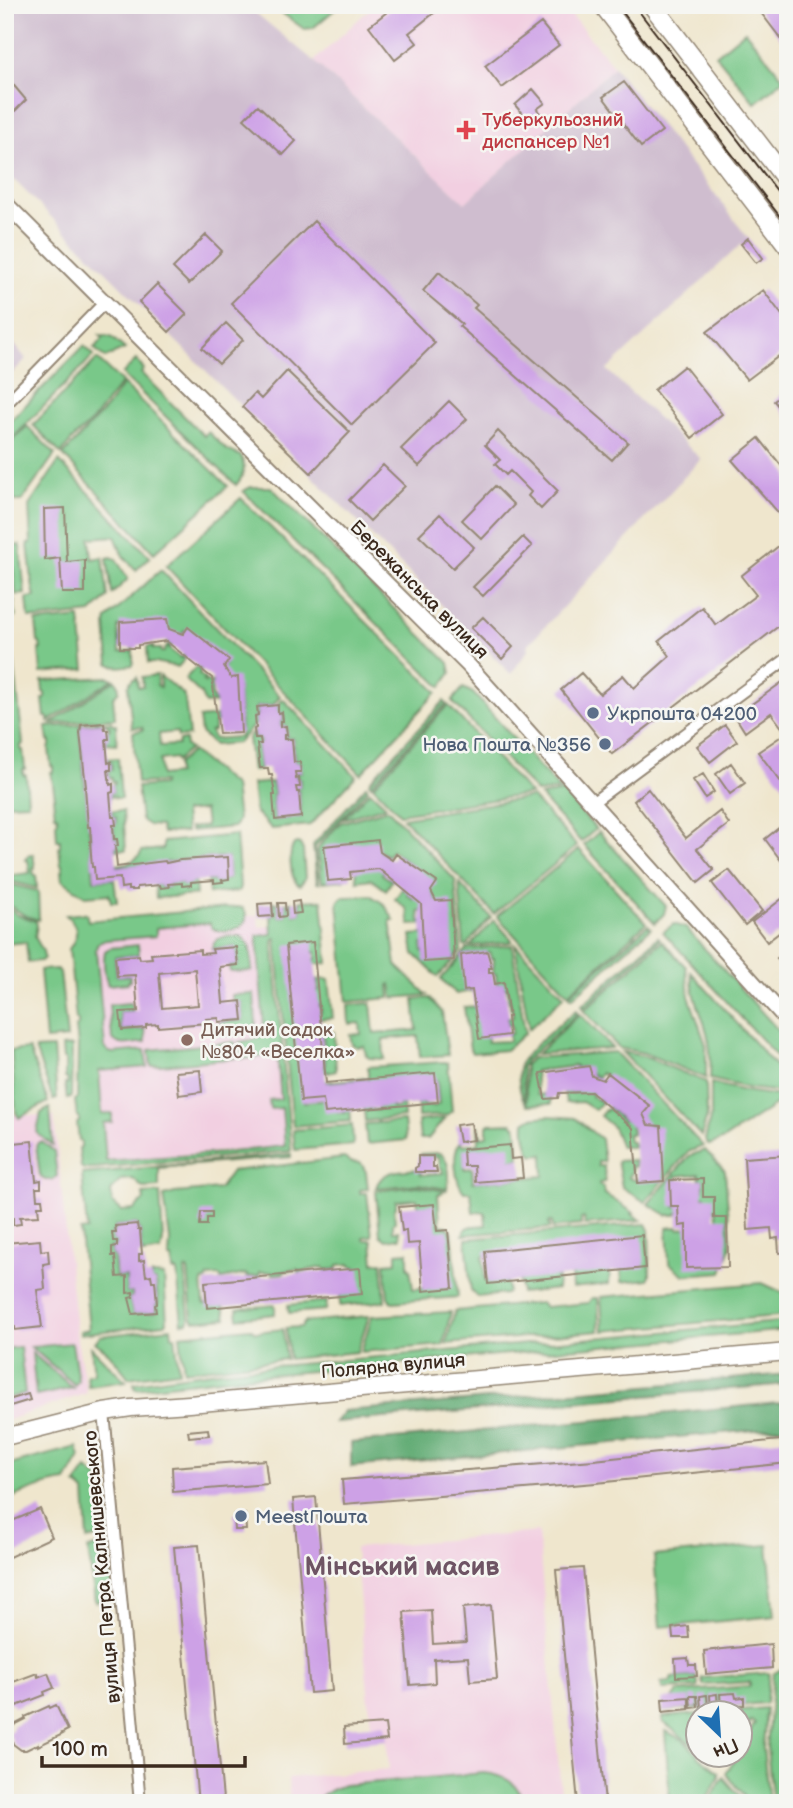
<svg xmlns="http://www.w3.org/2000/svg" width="793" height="1808" font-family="'Balsamiq Sans',sans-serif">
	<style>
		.built { fill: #f2cfe1 }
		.industrial { fill: #cfbdcf }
		.green { fill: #79c889; stroke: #5a7954; stroke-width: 2 }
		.forest { fill: #62ac75; stroke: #4e6b4a; stroke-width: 2 }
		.building { fill: #cda1e6; fill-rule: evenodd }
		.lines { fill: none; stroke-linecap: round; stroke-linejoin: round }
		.minor-casing { stroke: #958876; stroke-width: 14 }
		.tertiary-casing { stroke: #958876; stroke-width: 18 }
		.secondary-casing { stroke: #958876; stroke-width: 19 }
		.primary-casing { stroke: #958876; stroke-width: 21 }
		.minor { stroke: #fff; stroke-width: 10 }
		.tertiary { stroke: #fff; stroke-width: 14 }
		.secondary { stroke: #fff; stroke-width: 16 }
		.primary { stroke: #fff; stroke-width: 18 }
		.tram { stroke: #3b2a1e; stroke-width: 2 }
		.health-dot { fill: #e0444e; stroke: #f6f6f2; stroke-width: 2.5 }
		.service-dot { fill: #5c6f8a; stroke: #f6f6f2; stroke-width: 2.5 }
		.education-dot { fill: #8d6e63; stroke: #f6f6f2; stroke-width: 2.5 }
		.labels { text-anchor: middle; stroke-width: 5; stroke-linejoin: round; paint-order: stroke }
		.health-label { font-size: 19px; fill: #be3a42; stroke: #f6f6f2; text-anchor: start }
		.street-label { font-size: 19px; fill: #3b2a1e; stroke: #f6f6f2 }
		.service-label { font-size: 19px; fill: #4e5e75; stroke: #f6f6f2; text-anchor: start }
		.education-label { font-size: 19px; fill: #785e54; stroke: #f6f6f2; text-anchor: start }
		.district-label { font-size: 26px; font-weight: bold; fill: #6e5464; stroke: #f6f6f2 }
	</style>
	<rect width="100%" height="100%" fill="#f6f6f2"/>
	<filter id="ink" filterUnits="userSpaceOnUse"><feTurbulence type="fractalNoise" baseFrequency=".0143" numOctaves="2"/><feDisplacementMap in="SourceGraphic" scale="14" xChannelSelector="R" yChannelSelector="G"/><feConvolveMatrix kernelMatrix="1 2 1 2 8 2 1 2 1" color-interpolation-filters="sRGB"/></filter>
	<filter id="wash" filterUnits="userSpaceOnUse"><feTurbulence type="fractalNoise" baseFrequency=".00686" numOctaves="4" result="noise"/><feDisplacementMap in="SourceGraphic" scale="28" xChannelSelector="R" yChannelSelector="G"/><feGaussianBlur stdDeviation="1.57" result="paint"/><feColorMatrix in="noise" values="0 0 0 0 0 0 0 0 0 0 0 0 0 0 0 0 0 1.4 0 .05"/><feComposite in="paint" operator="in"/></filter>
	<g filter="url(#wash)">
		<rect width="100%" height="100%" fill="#efe6cd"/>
		<path class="built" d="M374,5H563L614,67L465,203L314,61Z
			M258,915L259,927L272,926L285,1146L106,1161L86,933Z
			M5,1066L10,1115L54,1116L77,1340L87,1393L5,1421Z
			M538,1532L562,1803H290L288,1778L389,1769L385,1724L371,1725L355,1548Z"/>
		<path class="industrial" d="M5,5H246L314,61L465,203L614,67L710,188L748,238L607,370L701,459L527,646L529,649L511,674L5,171Z
			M5,332L26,359L5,381Z"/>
		<path class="green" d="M271,5H340L313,28L304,29Z
			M745,31L784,79L755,103L716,55Z
			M100,335L111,337L125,349L105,358L94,348L103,339Z
			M84,346L94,355L9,442L5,436V426Z
			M97,359L122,382L92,421L71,441L61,454L33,425Z
			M136,360L144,369L141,373L204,436L208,432L227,450L241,456C246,467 245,476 236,485L122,374Z
			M123,384L228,486L154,553L63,455L107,407Z
			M27,426L55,454L22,501H14L8,446Z
			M59,461L150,557L136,570L123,556L115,536L90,538L92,559L103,557L108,597L91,613L36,619L35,618H29L27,598L35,597L32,584L33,581H32L28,544L31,543L29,506Z
			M251,487H271L449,663L451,673L441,687L243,491Z
			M241,498L437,692L361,774L166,566Z
			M20,545L25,594L16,595L10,546Z
			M111,557L116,559L128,579L112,594L107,558Z
			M161,570L280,696L273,705L257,707V715L255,716L256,723L238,743L214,745L201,733L199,718L217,716V722L214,723V731L210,732L214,739L240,737L241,729L238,688L221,671L226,664L185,630L180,635L132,626L118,627L120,652L132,651L133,648V665C125,666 115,669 109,663L106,624L107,619Z
			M5,599L14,600L16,617L9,618L13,650L5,646Z
			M80,618L85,669L41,673L39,649H41L40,643L38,642L36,622Z
			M167,638L176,641L169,649L180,658L183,656L185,659L178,667L159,663H148L147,647L153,646V649H161V652H164L165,648L168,647Z
			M5,649L13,653L23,744L21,745V750H23L25,769H23V775H26L28,803L5,804Z
			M196,667L201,671L199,674L205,679L203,681L205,683L207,681L211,683L217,676L221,683L211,685L212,699H215V703L205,704L201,694L185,679Z
			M157,675V685L160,687V676L183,694L185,699L189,736L178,737L177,732L159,734L160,746L178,745L179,741L185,740L186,746L190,749L176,761L175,758L160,760L161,776L177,774V764L192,751L234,786L238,820L234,827L190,831V828L206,826L204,810L184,812L186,832L162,833L160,826L149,825L141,820L137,787L162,785L163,782L137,783L133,732L143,730L142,727L132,728L128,686L131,681L137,677L138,687H143L142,677Z
			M109,677L113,679L48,722V717H45L43,699H45V693L43,692L42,681Z
			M115,680L118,684L119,691L113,697L115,718L50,724Z
			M463,688L473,693L560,790L537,793L452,701Z
			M283,699L356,776L310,825L272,829L255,812L252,784L272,782L275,794L273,795L275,820L301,817L299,792H297V788L300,787V778H296V773L301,772L300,762H295L293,738L285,739L284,736L287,735L286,726L280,727V722L284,721L283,713H278V705Z
			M444,701L446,704L371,785L369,782Z
			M448,705L530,794L400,814L373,786Z
			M111,722L112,724H116L117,744L106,743L108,730L110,729V727H108L107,723L81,725L80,733L94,880L114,879L117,902H111L109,894L85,896L62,880L61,871H63L62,865H61L59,847L60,846V840H57L56,822L58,821L57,815H55L53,798L55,797L51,772H53V767L51,766L49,748L50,747V741H48L46,727Z
			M254,731V738H260L261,744L257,745L260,770L252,771L248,738Z
			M118,758L121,798H115V796L111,797L110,793L113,792L112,785L115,784V782L112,781V778H109L108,771L112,770L111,762H108L107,759Z
			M366,786L368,789L315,847L319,883H317L313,845Z
			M370,791L386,806L343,819Z
			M563,792L596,829L581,842L540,796Z
			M532,797L577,846L494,914L403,818Z
			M388,809L455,880L461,951L438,977L414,954L411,935L424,934L425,943L422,944L423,952H426L436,904L434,897L429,891L430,880L392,850L388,856L380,852L343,869L344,880L322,882L318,849L322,843L340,823Z
			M112,811H123L126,850H115V847L118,846L117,839L114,838L113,825L116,824V817H112Z
			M599,832L666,906L664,914L655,923L584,845Z
			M236,835L240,886L239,891L209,894L208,881H214L215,883L223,882V880L229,879L228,858L219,857L117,867V865C127,864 137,861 142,851L163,849V842Z
			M297,843L300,844L303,850L305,879L300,885L297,884C290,875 288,853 294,844Z
			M579,849L646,923L568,994L497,916Z
			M33,854L35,868L33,869L34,875H36L37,888L5,880V873L6,876L30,873L28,860H26L28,856Z
			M376,866L384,872L382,874L389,879L391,877L393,879L386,890L371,879L357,881L356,868Z
			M191,882H195L196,895L156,898L155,885H160L161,888L168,887L169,884L182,883L183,886L190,885Z
			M5,883L38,891L39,920L26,916L5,903Z
			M459,883L491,917L466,946H464Z
			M403,888L408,892L407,894L413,899L425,896L422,911L419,912L420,921H423L424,924L410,925L407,909L395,899Z
			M370,895L384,904L394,920H390L396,965L427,995L393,998L391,984L389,985L390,998L347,1002L338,902L342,897H346Z
			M322,900L328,963L314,964L313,960L316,959V952L312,951L302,1088L304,1102L329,1100L338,1113H345L346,1110L350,1109L351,1121L293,1126L276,938L273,939L291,1151L83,1169L81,1167L79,1148L81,1147V1141L79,1140L77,1123L79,1122V1116H77L75,1100L77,1099L78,1046L76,1027L78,1026V1020H76L69,949C79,935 79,927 66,915L86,913L88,921L237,907L243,908C257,931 220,934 213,929C211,928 211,925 210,923L156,928V936L107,940L101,941L97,945L96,950L105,1048L109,1052L113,1053L145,1050L147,1067L99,1071L102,1114L112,1113V1122L103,1123L106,1161L221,1153L285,1146L282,1108L270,1109L269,1100L281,1099L277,1055L241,1059L239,1042C250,1040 260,1041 264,1029L257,936L272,934L271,917L274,916L273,902L278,903L279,917L286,916L285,903L292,902L294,914L301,913L300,901Z
			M5,906L18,915L36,921L37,925L35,937L43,951L44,958L41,961L28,962L26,942L5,944Z
			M494,920L512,940L511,942L470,946Z
			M674,924L686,928L788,1041V1069L663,932Z
			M648,925L651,928L572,998L569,995Z
			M240,936C253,942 251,958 252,971L230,972L229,966L238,965L236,947L212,949C215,934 227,937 240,936Z
			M658,937L660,939L583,1009L581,1006Z
			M662,941L686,967L689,996L706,1045V1078L644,1053L619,1048L584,1011Z
			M515,944L564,996L529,1029Z
			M138,945L139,955L115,957L117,976H130V981H128V983L108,985C104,976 103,960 105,951L110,948Z
			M512,945L525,1033L506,1050L472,1053L470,1049L464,1007L485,1006L487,1042L509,1041V1034L512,1033L511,1025H508L507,1018L513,1017L512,1010L511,1009L510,1002H509L507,987H497L496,974L493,973L494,958H491L490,952L468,954L472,991L456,994L441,979L467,949Z
			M57,969L60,972L67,1038L46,1040L40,970Z
			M691,972L788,1080V1093L748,1088L710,1079C711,1063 711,1049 707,1033C701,1012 692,994 691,972Z
			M329,979L333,1018L318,1019L317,1013L321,1012L320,1005H317L316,991L319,990L318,983H315V980Z
			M254,994L256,1024C250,1036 235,1034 223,1035L221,1033L220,1022L243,1020L241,1002H233L232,995Z
			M430,998L442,1012L448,1055L420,1057L418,1036L383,1039L384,1059L369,1058L366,1055L364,1046L357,1047L352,1044L350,1035L361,1034L360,1023L349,1024L348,1005L371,1003L374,1034L417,1030L414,999Z
			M130,1003L132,1005L133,1011L120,1012L121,1030L145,1029L146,1042C135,1043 119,1049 112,1038L109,1005Z
			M576,1010L578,1013L525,1061L522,1067L525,1102C519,1094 517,1074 520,1064C524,1052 565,1020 576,1010Z
			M580,1014L612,1048L537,1054Z
			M334,1032L336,1071L328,1073V1071L323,1072L322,1067H325V1059H322L321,1046L324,1045L323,1037H320V1033Z
			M235,1042L236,1058L151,1066L149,1050Z
			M72,1046L71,1098L67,1099L65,1084H68L67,1078H65V1059H63L62,1047Z
			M53,1048L57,1099L53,1100L35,1049Z
			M29,1049L48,1102L19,1118L16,1113L11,1051Z
			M615,1052L703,1146L688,1152L645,1202L622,1187L617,1161L634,1160L635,1166L632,1167V1174L629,1175V1178H632V1180L657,1178L652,1125H645L607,1078L601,1073L597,1078L583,1067L576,1068V1066L535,1071L537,1095L549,1094L551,1091V1104L527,1105L525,1070V1065L532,1058Z
			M622,1052L643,1056L706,1082L707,1116L701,1136Z
			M444,1062L448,1063L452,1111L447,1115L418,1117V1103H423L424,1106L432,1105L433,1107L439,1104L437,1080L335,1087L324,1082L368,1078V1067Z
			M711,1083L745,1091L787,1097L724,1139L709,1145L705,1140L711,1115Z
			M570,1089V1093L589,1090L593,1094L592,1096L597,1100L599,1099L602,1102L595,1110L582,1102L566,1103L564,1090Z
			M403,1104L404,1117L365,1121L364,1108L369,1107L370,1110H378V1107L392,1105V1108H399L400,1105Z
			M50,1108L53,1146L37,1133L41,1113Z
			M609,1108L623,1121L625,1120L638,1126L631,1127L632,1134H628L629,1142H632L633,1147H621L613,1127L600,1116L605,1110L606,1111Z
			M549,1116L575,1118L601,1139L604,1162H598V1166H604L605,1182L599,1183V1185L603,1187L605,1194L634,1213L632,1214L641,1220L585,1225L584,1218L581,1219V1225L553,1228L552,1222H549L550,1228L463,1235C465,1223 476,1227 486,1225L485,1212H473L471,1192H464C455,1181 451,1152 461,1141L462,1145L479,1143L478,1126H479L481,1137L487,1136V1126L489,1124L512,1123L517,1128L519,1158L511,1159L464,1151L465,1169L472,1168L473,1182L544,1176L543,1154L533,1155L530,1152C526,1141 524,1134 525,1122L531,1118Z
			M445,1118L428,1139H420L418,1121Z
			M404,1121L406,1140L367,1144L365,1124Z
			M352,1125L353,1145L295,1150L293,1130Z
			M39,1142H42L54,1151L57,1176L52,1180H45L40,1176L36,1145Z
			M705,1150L725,1171L731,1247L722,1272L684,1275L669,1263L667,1228L677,1227L678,1229L718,1224L716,1209H706L705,1196L701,1195L703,1189V1180H700L699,1174L677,1176L675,1207H681V1213H676V1215H667L648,1204L689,1156Z
			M440,1153C450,1160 450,1178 447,1189L419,1184L376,1188C381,1168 404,1171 420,1169L421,1175L443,1173L442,1168H440L439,1157L422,1158L421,1154Z
			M291,1154V1157L159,1168V1187L143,1188L133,1179L121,1180L111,1191L112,1202L122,1211L134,1210L144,1200L143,1194L160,1193L163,1241L161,1251L142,1254L140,1230H138L137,1224L115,1226L116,1232H112L113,1240L117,1241V1246L111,1247L112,1256H114L116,1277H126L127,1293H132V1297L129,1298L133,1314L156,1312L155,1305L158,1304L156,1281H152V1275L164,1276L167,1322L165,1324L80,1334V1331L89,1329L80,1231L87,1230L82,1174Z
			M344,1158L351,1162L361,1163L366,1172L368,1189L360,1190V1193H367L372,1236L364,1237V1240H372L374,1263L382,1262L385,1301L340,1306V1295L359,1291L356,1267L351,1266L350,1264L338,1265L337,1269L325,1270L324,1267L299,1272L298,1269L285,1271L284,1273L273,1274L272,1272H260L259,1276L247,1277L246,1274L221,1279L220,1276L208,1277L207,1280L202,1281L204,1304L223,1305L226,1318L194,1321L192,1318L188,1269L185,1270L189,1320L188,1322L182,1323L177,1271H173L172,1258H169L170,1240L164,1196L175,1193L219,1189L232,1171Z
			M418,1186L445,1191L438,1195L440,1225L448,1227L452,1232L458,1297L393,1302L390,1300L388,1297L385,1263L397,1262V1253L408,1252V1268H410L413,1289L435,1287L417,1199L396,1201V1208L394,1209L395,1222L393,1223V1231H399L400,1238L386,1240L380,1235L376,1191Z
			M646,1224L649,1230L650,1275L648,1279L622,1282L621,1270L489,1255L483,1256L485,1280L504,1281L505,1283H507L508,1291L506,1294L477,1297L471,1291L466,1239Z
			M607,1270L608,1273H610L609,1284L572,1288L571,1274Z
			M556,1275V1278H558L557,1289L521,1293L519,1279Z
			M762,1283L788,1295V1304L778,1316L603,1331L601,1297Z
			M592,1298H598L599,1331L446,1344L455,1311L541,1303L545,1307L588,1303Z
			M327,1301L326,1310L289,1313L288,1305Z
			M275,1305V1314L238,1318L237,1309Z
			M451,1312L443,1345L361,1352L372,1316Z
			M369,1316L357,1352L289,1359L286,1328L301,1327L305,1322Z
			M788,1321V1330L220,1379L135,1389L134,1383L217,1371Z
			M171,1328L172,1336H175L179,1371L129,1378L109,1353L95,1342L100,1336Z
			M250,1328L256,1332L283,1329L286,1359L184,1371L180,1335Z
			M72,1343L78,1380L75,1385L31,1347Z
			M20,1347L25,1393L5,1399V1349Z
			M91,1347L113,1369L126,1381L88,1386L87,1375L94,1374Z
			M32,1353L73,1388L36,1396Z
			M77,1447L80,1457L66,1481C45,1483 25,1493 5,1500V1466Z
			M87,1469L100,1479L107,1535L88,1540L85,1492L76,1484Z
			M108,1544L113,1598L95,1602L88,1549Z
			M768,1545L775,1616L660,1627L654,1556Z
			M788,1665V1803H773L767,1748L773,1674Z
			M769,1673L766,1703L663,1711L678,1692L750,1686V1682L703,1685L702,1678Z
			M697,1676L698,1687L662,1689L661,1683L671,1682V1678Z
			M766,1708L763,1748L769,1803H751L726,1774L736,1756H740L741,1748L755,1723L751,1721L741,1739L740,1714L704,1713Z
			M698,1714V1749L663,1722V1717Z
			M665,1731L682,1739L698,1754V1756L719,1772V1777L704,1803H670Z
			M484,1773C504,1775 518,1782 524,1803H317C323,1792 333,1789 344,1785Z
			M723,1777L746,1803H708Z"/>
		<path class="forest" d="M788,1374V1384L335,1422L344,1411Z
			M788,1402V1427L351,1467V1443Z"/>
		<g id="blocks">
			<path class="building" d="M396,5H444L409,33L417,43L395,60L369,26Z
				M755,5H785L788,9V48Z
				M541,23L559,45L502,88L485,66Z
				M5,75L26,100L5,121Z
				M624,82L662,131L641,147L603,97Z
				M533,89L545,103L537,109L541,114L530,123L515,105Z
				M258,105L296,141L283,155L244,119Z
				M314,221L435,343L352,425L231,303Z
				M206,235L222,251L189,284L173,268Z
				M748,238L763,258L756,263L741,244Z
				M439,272L477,305L474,308L628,442L612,460L459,326L462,324L423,291Z
				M157,284L187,314L169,332L139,302Z
				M763,290L788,323V349L747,380L707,332Z
				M226,323L243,340L219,364L202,348Z
				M684,366L722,414L692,438L654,390Z
				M287,371L350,432L311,473L242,407L255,393L261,399Z
				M788,389V418L774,401Z
				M449,401L467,419L419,466L401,449Z
				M498,431L558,491L541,509L528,496L531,492L510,471L506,475L495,464L500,460L485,445Z
				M759,438L788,474V514L783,518L732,460Z
				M383,465L405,486L370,521L349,500Z
				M495,486L514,505L482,539L462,520Z
				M65,508L67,562L85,560V593H62L60,558L45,560L44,509Z
				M440,514L474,547L453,568L419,535Z
				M523,537L532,546L483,596L473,587Z
				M785,541L788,545V619L612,754L561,690L581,673L600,694L623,675L634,688L670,656L659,641L702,607L716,625L756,595L741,576Z
				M483,617L513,647L502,659L471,628Z
				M167,619L169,629L183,634L188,627L229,660L224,667L231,678L238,677L241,733L219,734L212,678L166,641L138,645V648H120V622Z
				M788,678V791L758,752L786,733L771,713L745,732L735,716Z
				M278,705V713L282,712L283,721H280V727L286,726L287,735H284V739H292L294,762H300L301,772H295L296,779L299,778L300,787H296L297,792H299L301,817L275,820L273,795H275L272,775H269L268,768H260L257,744H261L260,738H255L254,729L256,728L255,716L258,715L257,707Z
				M104,723L105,730H108L109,739H106L108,763L111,762V770H108L110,785L113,784V792L110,793L112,817H115L116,825H113L114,839H117L118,846H115L117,867L165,861L166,863L180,860L228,857L229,879L222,880L223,882L214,883V880L191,882V885L182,886V883L168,884L169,887L161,888L160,885L137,887V890H128V887L121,888L120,878L95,880L94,867H92L90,841H91L90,827H88L85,787H86L80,733L81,725Z
				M725,725L737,741L710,762L697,746Z
				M731,763L745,783L730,794L716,774Z
				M703,774L714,792L705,798L693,780Z
				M648,789L686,838L720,811L729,824L697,849L714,870L698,883L634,801Z
				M780,827L788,837V870L765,839Z
				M378,840L380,852L392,860L396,854L437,882L431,891L436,901L451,900L454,960L424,962L421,904L379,869L350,872L351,879L328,881L324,846Z
				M729,870L762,911L745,925L712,883Z
				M788,894V926L767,942L752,922Z
				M299,901L301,913L293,914L292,902Z
				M272,903L273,916L259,917L258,904Z
				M278,903H285L286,916L279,917Z
				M313,942L326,1083L435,1073L438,1102L325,1113L323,1099L301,1101L286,945Z
				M236,947L238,965L220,967L223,1003L241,1001L243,1020L219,1022V1018L206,1019L207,1023L158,1027V1024L146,1025V1028L122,1030L120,1012L138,1011L135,975L117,976L115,957L139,955L140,959L152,958L151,954L200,950V954L213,953L212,949ZM195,969L198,1005L162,1008L159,973Z
				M788,949V970L777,958Z
				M487,951L492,968H489V972H493L495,984L504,982L509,1017H507L509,1035L479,1039L472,990L464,991L461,955Z
				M589,1066L592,1076L603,1080L608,1073L650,1106L643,1114L648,1125L661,1126L664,1181L638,1183L633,1128L591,1092L559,1093L558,1098L545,1099L540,1073Z
				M200,1070L202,1092L179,1095L176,1072Z
				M471,1123L474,1140L459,1142L456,1125Z
				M32,1141L36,1181L41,1180V1188H36L37,1199H42L43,1206H38L39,1216L20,1217L21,1224L13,1225V1218L5,1219V1144Z
				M510,1145L511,1159L521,1158L523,1178L475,1182L474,1166H464L463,1149Z
				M788,1155V1252L779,1253L778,1238L772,1239L771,1228L748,1230L744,1158Z
				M418,1156H433V1167H436L437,1172H415V1168L418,1166Z
				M703,1179V1197H714V1218H727L728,1267L686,1268V1225L679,1226L678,1206H671L670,1180Z
				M434,1204L437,1231L448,1230L453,1288L423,1291L419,1243L407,1244L406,1230L402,1231L399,1207Z
				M201,1212H212V1218H207V1225H200Z
				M137,1224L138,1230H140L142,1254H139V1261L144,1260L146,1276L151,1275L152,1281H155L157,1304L155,1305L156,1312L133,1314L129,1298L133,1297V1292L127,1293V1276L117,1277L115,1256H112V1247L117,1246V1241H113L112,1232H116L115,1226Z
				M642,1235L645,1268L488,1284L485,1251Z
				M40,1240L41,1251L48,1250L49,1263L43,1264L45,1289L37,1290L42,1327L15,1330V1327L5,1328V1243Z
				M360,1268L362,1294L207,1308L205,1282Z
				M28,1394L30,1400L7,1407L5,1401Z
				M208,1429L209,1435L189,1437L188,1431Z
				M788,1439V1463L596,1483L344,1504L342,1480L594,1460Z
				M265,1460L268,1484L173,1492L172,1467Z
				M316,1497L332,1691L310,1693L293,1499Z
				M40,1509L52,1537L5,1559V1524Z
				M234,1514H245L246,1530H235Z
				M199,1545L223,1799L224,1803H198L174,1547Z
				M583,1568L605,1803H578L556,1570Z
				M491,1605L497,1679L470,1681L468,1657L434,1659L435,1683L410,1685L404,1612L431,1610L433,1644L466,1642L463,1608Z
				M688,1626L689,1638H673L672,1628Z
				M771,1644L772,1668L706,1674L704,1651Z
				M688,1658L689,1665H696L697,1676L676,1677L675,1659Z
				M37,1673L38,1677L48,1673L54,1688L44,1692L45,1695L14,1707L12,1703L5,1702V1690H7L5,1685Z
				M735,1693L736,1698L744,1697V1705L721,1707L720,1694Z
				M717,1694L718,1707L711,1708L710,1695Z
				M707,1695L708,1708H701L700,1696Z
				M690,1696H697L698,1707L691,1708Z
				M689,1697V1709L663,1712L662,1699Z
				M56,1705L68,1730L62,1733L63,1734L38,1746V1744L26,1750H21L13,1744L10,1734L14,1725L26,1719L25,1717L49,1706L50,1708Z
				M385,1724L387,1740L345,1744L344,1727Z"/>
		</g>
	</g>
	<g filter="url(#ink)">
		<use href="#blocks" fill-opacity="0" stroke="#958876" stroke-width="2"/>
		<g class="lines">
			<defs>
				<path id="minor" d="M5,405L105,302
					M592,803L788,658
					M104,1412L140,1803"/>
				<path id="tertiary" d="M5,203L469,666L788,1021"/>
				<path id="secondary" d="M5,1437L104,1412L131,1408L189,1404L788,1352"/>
				<path id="primary" d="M603,5L788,246
					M652,5L788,182"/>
			</defs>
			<use href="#minor" class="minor-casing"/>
			<use href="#tertiary" class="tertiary-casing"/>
			<use href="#secondary" class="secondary-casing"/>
			<use href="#primary" class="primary-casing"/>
			<use href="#minor" class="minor"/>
			<use href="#tertiary" class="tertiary"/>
			<use href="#secondary" class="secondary"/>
			<use href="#primary" class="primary"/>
			<path class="tram" d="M617,5L788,227
				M634,5L788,205"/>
		</g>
	</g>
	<path class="health-dot" d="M462.5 119.5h7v7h7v7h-7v7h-7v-7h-7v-7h7z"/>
	<g class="service-dot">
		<circle cx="593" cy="713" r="7"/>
		<circle cx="605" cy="744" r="7"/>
		<circle cx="241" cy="1516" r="7"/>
	</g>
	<circle class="education-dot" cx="187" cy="1040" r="7"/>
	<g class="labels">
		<g class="health-label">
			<text x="482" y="126">Туберкульозний<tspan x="482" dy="22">диспансер №1</tspan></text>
		</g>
		<g class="street-label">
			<text transform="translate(420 589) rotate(45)" y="7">Бережанська вулиця</text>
			<text transform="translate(393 1365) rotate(-5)" y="7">Полярна вулиця</text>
			<text transform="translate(101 1567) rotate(-95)" y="7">вулиця Петра Калнишевського</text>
		</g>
		<g class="service-label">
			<text x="607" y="720">Укрпошта 04200</text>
			<text x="591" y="751" text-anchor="end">Нова Пошта №356</text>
			<text x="255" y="1523">MeestПошта</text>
		</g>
		<g class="education-label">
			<text x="201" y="1036">Дитячий садок<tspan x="201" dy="22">№804 «Веселка»</tspan></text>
		</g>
		<g class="district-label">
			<text x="402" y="1575">Мінський масив</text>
		</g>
	</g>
	<rect width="793" height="1808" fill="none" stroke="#f6f6f2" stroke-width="28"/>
	<g transform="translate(719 1734) rotate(155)"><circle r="33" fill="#f6f6f2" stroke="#aba49d" stroke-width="2"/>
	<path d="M0-5L12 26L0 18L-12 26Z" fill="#1f6fb2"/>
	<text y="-10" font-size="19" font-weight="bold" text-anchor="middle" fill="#3b2a1e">Пн</text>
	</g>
	<path d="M42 1756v10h203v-10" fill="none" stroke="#3b2a1e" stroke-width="3.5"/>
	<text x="52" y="1756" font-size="21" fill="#3b2a1e" stroke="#f6f6f2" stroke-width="5" paint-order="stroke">100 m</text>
</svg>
